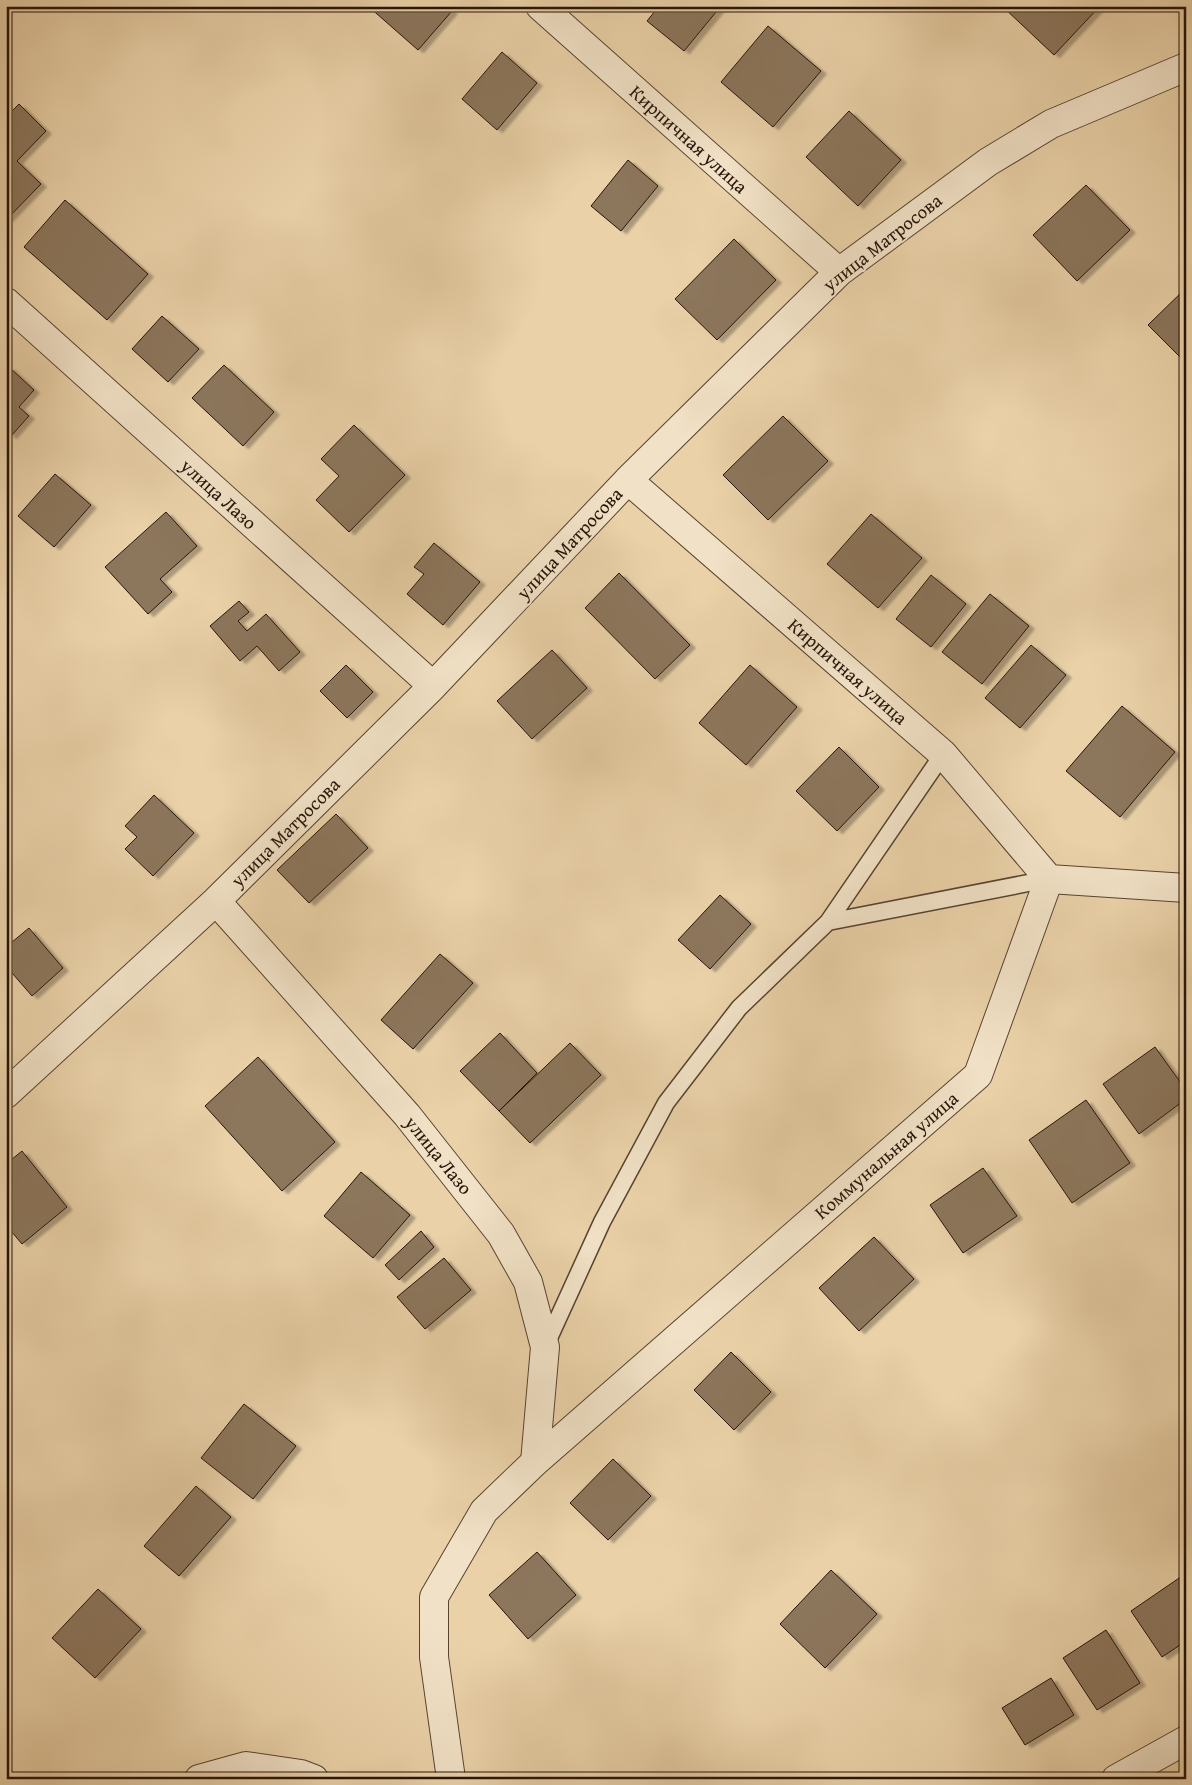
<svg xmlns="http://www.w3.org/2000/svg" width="1192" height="1785" font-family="'Gentium Book Plus',serif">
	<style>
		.building { fill: #8c765b; stroke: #261408; filter: url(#shadow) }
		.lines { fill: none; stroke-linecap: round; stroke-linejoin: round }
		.service-casing { stroke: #574330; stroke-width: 19 }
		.minor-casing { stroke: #574330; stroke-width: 30 }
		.service { stroke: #f1e1c6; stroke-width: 16 }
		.minor { stroke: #f1e1c6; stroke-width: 28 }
		.labels { text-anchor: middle; stroke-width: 4; stroke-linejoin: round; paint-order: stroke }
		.street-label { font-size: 19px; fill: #261408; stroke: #f1e1c6 }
	</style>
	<defs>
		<filter id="shadow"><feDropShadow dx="5.5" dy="3" stdDeviation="1" flood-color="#0004"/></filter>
	</defs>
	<rect width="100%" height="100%" fill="#ead1a8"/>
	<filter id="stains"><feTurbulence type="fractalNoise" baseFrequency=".004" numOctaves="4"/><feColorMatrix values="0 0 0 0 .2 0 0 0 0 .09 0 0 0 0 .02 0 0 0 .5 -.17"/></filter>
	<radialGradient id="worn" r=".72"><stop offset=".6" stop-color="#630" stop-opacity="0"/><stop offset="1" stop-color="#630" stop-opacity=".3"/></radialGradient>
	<path class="building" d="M368,6H447L452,11L418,50Z
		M659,6H721L684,51L647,21Z
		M1002,6H1100L1054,55Z
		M768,26L821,71L773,127L721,82Z
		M502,52L537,83L497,130L462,99Z
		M19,104L46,131L17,161L41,184L6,220V117Z
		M849,111L901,160L858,206L806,157Z
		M628,160L658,186L621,231L591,206Z
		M1086,185L1130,230L1077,281L1033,235Z
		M65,200L148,274L107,320L24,247Z
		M734,239L776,280L717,340L675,299Z
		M1186,288V351L1180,357L1148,325Z
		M162,316L199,349L168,382L132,349Z
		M224,365L274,412L243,446L192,398Z
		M9,367L34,390L19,407L29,416L11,436L6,431V369Z
		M783,416L828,461L768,520L723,475Z
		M354,425L405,475L349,532L316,500L339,476L321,459Z
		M55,474L91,505L54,547L18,516Z
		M166,512L197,546L160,579L172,592L148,614L105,567Z
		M871,514L922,558L878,608L827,564Z
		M434,543L480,582L443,625L407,594L424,574L414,567Z
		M619,573L690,645L655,679L585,608Z
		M931,575L966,604L931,647L896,619Z
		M990,594L1029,626L982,684L942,652Z
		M239,601L249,612L238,621L247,631L266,614L300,652L279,671L257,646L240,661L210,626Z
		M1031,645L1066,675L1020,728L985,698Z
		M552,650L587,688L532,739L497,701Z
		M346,665L373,692L347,718L320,691Z
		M750,665L797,707L746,765L699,723Z
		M1122,706L1175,752L1120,817L1066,771Z
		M839,747L879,787L837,831L796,791Z
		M154,795L194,833L153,876L125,849L137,837L125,826Z
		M336,814L368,848L309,903L277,870Z
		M720,895L751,924L710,969L678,940Z
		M29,928L63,968L32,996L6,966V947Z
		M440,954L473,983L413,1049L381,1020Z
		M500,1033L537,1073L499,1111L460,1071Z
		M570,1043L601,1075L530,1143L499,1111Z
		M1155,1047L1186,1090V1099L1139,1134L1103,1084Z
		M258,1057L335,1142L282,1191L205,1106Z
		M1086,1100L1130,1163L1072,1203L1029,1140Z
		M22,1151L67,1207L22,1244L6,1225V1164Z
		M983,1168L1017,1216L963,1253L930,1205Z
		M361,1172L410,1215L373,1258L324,1216Z
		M421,1231L434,1247L399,1280L385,1265Z
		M874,1237L914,1279L859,1331L819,1288Z
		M444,1258L471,1290L425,1329L397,1297Z
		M731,1352L771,1392L734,1430L694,1390Z
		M244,1404L296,1446L253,1499L201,1458Z
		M613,1459L651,1496L608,1540L570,1503Z
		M196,1486L231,1517L179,1576L144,1546Z
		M537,1552L576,1595L528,1639L489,1595Z
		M831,1570L877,1614L825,1668L780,1624Z
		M1185,1574L1186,1641L1162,1657L1131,1611Z
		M98,1589L141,1629L95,1678L52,1638Z
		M1106,1630L1140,1683L1097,1710L1063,1658Z
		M1051,1678L1074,1715L1025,1745L1002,1708Z"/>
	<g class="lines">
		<defs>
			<path id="service" d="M828,922L943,754
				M545,1347L602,1222L666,1103L739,1008L828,922L1049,879"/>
			<path id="minor" d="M540,6L839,272
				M6,302L433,686
				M628,480L943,754L1049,879
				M216,901L407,1115L501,1234L528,1282L545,1347L535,1462
				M6,1094L216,901L433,686L628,480L839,272L988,162L1051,124L1186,67
				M199,1779L246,1766L301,1774L314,1779
				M451,1779L434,1657V1597L484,1511L535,1462L978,1075L1049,879L1186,888
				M1116,1779L1186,1740"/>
		</defs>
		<use href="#service" class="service-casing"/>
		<use href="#minor" class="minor-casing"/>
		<use href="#service" class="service"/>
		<use href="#minor" class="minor"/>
	</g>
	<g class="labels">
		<g class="street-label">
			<text transform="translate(689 139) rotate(42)" y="7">Кирпичная улица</text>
			<text transform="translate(882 242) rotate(-38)" y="7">улица Матросова</text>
			<text transform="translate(219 494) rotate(42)" y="7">улица Лазо</text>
			<text transform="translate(569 543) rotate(-47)" y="7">улица Матросова</text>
			<text transform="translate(848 671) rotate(41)" y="7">Кирпичная улица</text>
			<text transform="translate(285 832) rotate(-45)" y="7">улица Матросова</text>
			<text transform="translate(439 1155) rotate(51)" y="7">улица Лазо</text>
			<text transform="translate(886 1155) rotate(-41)" y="7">Коммунальная улица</text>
		</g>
	</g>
	<rect width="1192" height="1785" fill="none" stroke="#ead1a8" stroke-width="25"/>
	<rect x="8" y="8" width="1177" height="1770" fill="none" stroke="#261408" stroke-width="2.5"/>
	<rect x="12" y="12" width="1167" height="1760" fill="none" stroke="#261408"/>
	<rect width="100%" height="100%" filter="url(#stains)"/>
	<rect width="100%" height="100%" fill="url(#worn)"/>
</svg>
